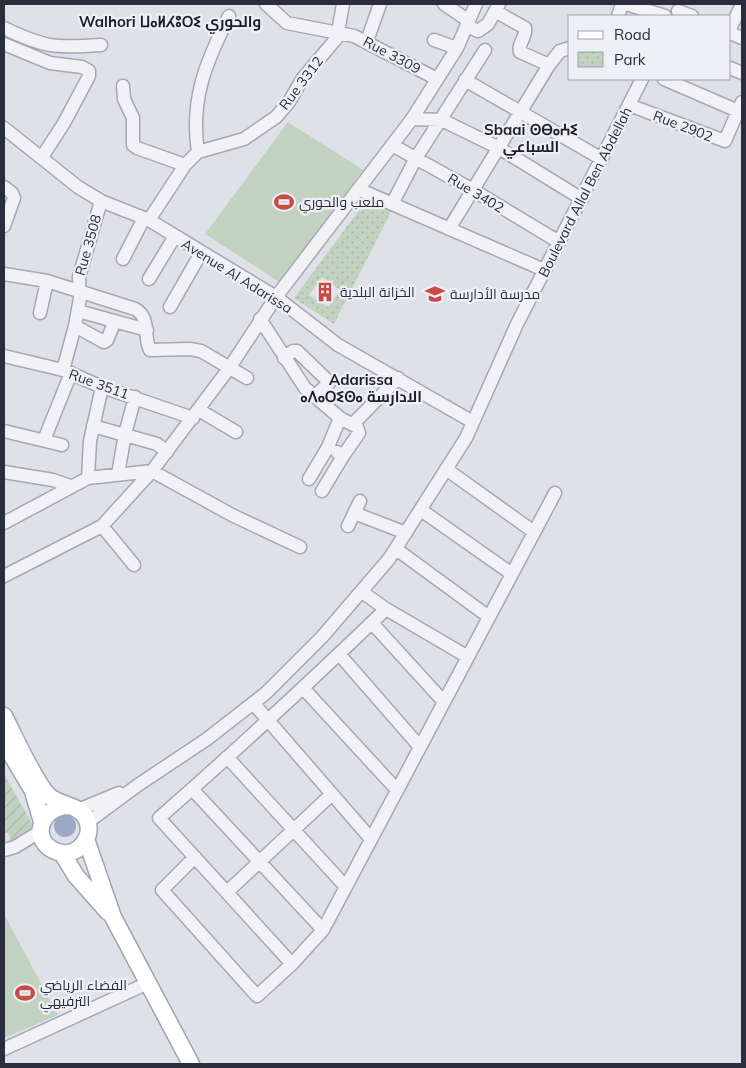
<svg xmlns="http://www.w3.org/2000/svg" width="746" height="1068" font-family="Mulish,Cairo,'Noto Sans Tifinagh',sans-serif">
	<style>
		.park { fill: url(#park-dots); fill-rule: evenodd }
		.garden { fill: url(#garden-furrows) }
		.pitch { fill: #c2d2c0 }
		.water { fill: #9ba9c7 }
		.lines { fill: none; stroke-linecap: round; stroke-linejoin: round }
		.minor-casing { stroke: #a5a7b2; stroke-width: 15 }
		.major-casing { stroke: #9fa3b3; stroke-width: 19 }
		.minor { stroke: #f2f2f6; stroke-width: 12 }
		.major { stroke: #fff; stroke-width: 16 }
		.labels { text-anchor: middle; stroke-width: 4.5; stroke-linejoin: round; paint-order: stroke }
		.street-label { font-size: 14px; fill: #292d3e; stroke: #eef0f6 }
		.poi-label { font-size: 14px; fill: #292d3e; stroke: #eef0f6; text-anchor: start }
		.neighbourhood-label { font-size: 15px; font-weight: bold; fill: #1b1e2f; stroke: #eef0f6 }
	</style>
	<defs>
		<pattern id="park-dots" width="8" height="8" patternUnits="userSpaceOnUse" patternTransform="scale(1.25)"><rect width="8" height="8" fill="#c2d2c0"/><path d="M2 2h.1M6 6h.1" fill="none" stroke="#a7b5a6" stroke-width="1.8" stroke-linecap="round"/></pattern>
		<pattern id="garden-furrows" width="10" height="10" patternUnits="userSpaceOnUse" patternTransform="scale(1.25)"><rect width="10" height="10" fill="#c2d2c0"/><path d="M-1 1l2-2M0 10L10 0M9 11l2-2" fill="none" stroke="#a7b5a6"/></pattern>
	</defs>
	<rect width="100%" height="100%" fill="#dfe1e8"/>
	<path class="park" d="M371,194L394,206L334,324L294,298ZM322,277L340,290L328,307L309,295Z"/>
	<path class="garden" d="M4,774L36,831L11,842L8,833H4Z"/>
	<path class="pitch" d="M288,122L363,170L281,283L205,234Z
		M4,914L58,1015L4,1038Z"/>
	<path class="water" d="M54 826a11 11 0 1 1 22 0a11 11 0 1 1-22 0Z"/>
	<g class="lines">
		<defs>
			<path id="minor" d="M266,4L287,23L354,36L437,79
				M444,4L469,21
				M626,4L665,16
				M495,11L525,28C527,37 517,44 520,52L549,65
				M678,11L692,16
				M618,16L622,4
				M467,26L478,31L488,24L499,4
				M4,28C45,48 56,48 101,45
				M730,29L742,4
				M338,32L343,4
				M730,33L742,38
				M434,40L457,48
				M367,41L380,4
				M4,44L50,63L82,67L89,71V76L64,123L42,157
				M730,68L742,73
				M664,79L738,111
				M465,80L602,159
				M123,86L124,99L133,118V145L137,148L185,165
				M629,105L725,141L742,102
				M412,119L442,120L499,148L582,199
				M4,128L78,187L101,201L149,220L276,297L338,345L473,422
				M392,145L473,190L559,242
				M198,152C190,99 206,62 229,16
				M4,187L12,193L14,198L4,226
				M358,189L544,270
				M392,204L416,158L485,50
				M149,220L185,165L198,152L244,139L276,117L289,102L303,78L341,33
				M449,229L549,65L560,51L570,48
				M123,259L144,218
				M4,274L47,281L135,309C151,317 143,338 150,350L190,349L201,351L247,378
				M149,279L175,236
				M170,307L201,253
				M78,311L147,330
				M40,313L47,281
				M260,319L305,388L340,418L357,427L359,433L343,456
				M75,326L104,342L107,340L115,321
				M4,356L63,370L102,387L193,418
				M284,358L293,351H297L328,381L329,383L314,397
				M63,370L75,326L80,298L79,277L101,201
				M199,410L236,432
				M353,424L398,378
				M93,426L157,444L167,452
				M4,431L62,445
				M44,440L71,373
				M446,469L534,532
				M4,472L53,480L70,486
				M118,474L125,434L135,397
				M88,478L90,441L102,387
				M309,479L328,447L340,418
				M322,491L343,456L337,452
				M421,510L512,574
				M354,513L406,533
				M4,523L88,478L152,471L232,515L300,547
				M102,526L134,565
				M348,526L360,501
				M396,549L489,617
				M4,576L102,526L152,471L230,367L276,297L412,119L457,48L476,4
				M362,592L386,609L468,657
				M372,623L444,702
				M339,654L420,747
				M304,689L397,790
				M253,703L371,839
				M227,757L346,887
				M192,789L323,930
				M78,810L119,793
				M88,825V822L138,785L207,739L266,693L322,637L389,559L466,438L517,324L642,79
				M4,850L15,847L41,831
				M195,857L162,890L257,996L292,964L323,930L555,493
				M227,892L332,794
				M292,964L159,818C237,750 312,680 386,609
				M4,1049L148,983"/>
			<path id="major" d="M4,716C14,735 35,783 49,796C60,806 80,804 87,820C94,838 77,858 58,852C29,843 39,806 69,806
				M4,742L33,791L42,822
				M86,839L113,917L191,1064
				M62,853L76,876L108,912"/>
		</defs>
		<use href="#minor" class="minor-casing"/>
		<use href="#major" class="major-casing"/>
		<use href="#minor" class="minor"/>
		<use href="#major" class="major"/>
	</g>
	<defs>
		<symbol id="stadium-bare" viewBox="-9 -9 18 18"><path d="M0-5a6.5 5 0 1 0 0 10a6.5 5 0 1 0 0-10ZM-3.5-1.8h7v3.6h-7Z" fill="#c94b48" stroke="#eef0f6" stroke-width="2.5" paint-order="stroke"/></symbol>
		<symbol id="building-bare" viewBox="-9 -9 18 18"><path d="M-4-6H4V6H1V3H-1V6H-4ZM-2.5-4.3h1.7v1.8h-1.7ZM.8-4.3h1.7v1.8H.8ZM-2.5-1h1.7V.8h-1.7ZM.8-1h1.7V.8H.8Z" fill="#c94b48" stroke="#eef0f6" stroke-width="2.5" paint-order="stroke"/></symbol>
		<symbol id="school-bare" viewBox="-9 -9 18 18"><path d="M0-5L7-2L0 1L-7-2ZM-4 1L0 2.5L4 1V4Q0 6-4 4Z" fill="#c94b48" stroke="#eef0f6" stroke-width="2.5" paint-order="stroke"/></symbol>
	</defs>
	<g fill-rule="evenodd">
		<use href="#stadium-bare" x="270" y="188" width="28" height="28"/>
		<use href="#building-bare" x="311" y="278" width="28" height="28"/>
		<use href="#school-bare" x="421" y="280" width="28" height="28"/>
		<use href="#stadium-bare" x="11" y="979" width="28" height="28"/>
	</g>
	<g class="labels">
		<g class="street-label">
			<text transform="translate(392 55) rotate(28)" y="5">Rue 3309</text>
			<text transform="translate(301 83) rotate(-53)" y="5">Rue 3312</text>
			<text transform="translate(683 126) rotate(21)" y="5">Rue 2902</text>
			<text transform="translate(585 192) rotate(-63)" y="5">Boulevard Allal Ben Abdellah</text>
			<text transform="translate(476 193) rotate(31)" y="5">Rue 3402</text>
			<text transform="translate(88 245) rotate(-74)" y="5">Rue 3508</text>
			<text transform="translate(237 276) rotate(32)" y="5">Avenue Al Adarissa</text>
			<text transform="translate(99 384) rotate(20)" y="5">Rue 3511</text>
		</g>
		<g class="poi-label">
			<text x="299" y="207">ملعب والحوري</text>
			<text x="340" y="297">الخزانة البلدية</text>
			<text x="450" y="299">مدرسة الأدارسة</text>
			<text x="40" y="990">الفضاء الرياضي<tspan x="40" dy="16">الترفيهي</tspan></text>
		</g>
		<g class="neighbourhood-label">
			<text x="170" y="27">Walhori ⵡⴰⵍⵃⵓⵔⵉ والحوري</text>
			<text x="531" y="135">Sbaai ⵙⴱⴰⵄⵉ<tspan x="531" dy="17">السباعي</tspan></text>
			<text x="361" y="385">Adarissa<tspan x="361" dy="17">ⴰⴷⴰⵔⵉⵙⴰ الادارسة</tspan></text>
		</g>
	</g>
	<rect width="746" height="1068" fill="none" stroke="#292d3e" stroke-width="10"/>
	<rect x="568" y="15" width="162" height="65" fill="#eef0f6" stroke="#9fa2ac"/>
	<rect x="578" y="31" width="25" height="8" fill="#ffffff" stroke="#9fa2ac"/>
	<text x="614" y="40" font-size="15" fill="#292d3e">Road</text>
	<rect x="578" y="52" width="25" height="15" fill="url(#park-dots)" stroke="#9fa2ac"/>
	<text x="614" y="65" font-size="15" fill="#292d3e">Park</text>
</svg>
